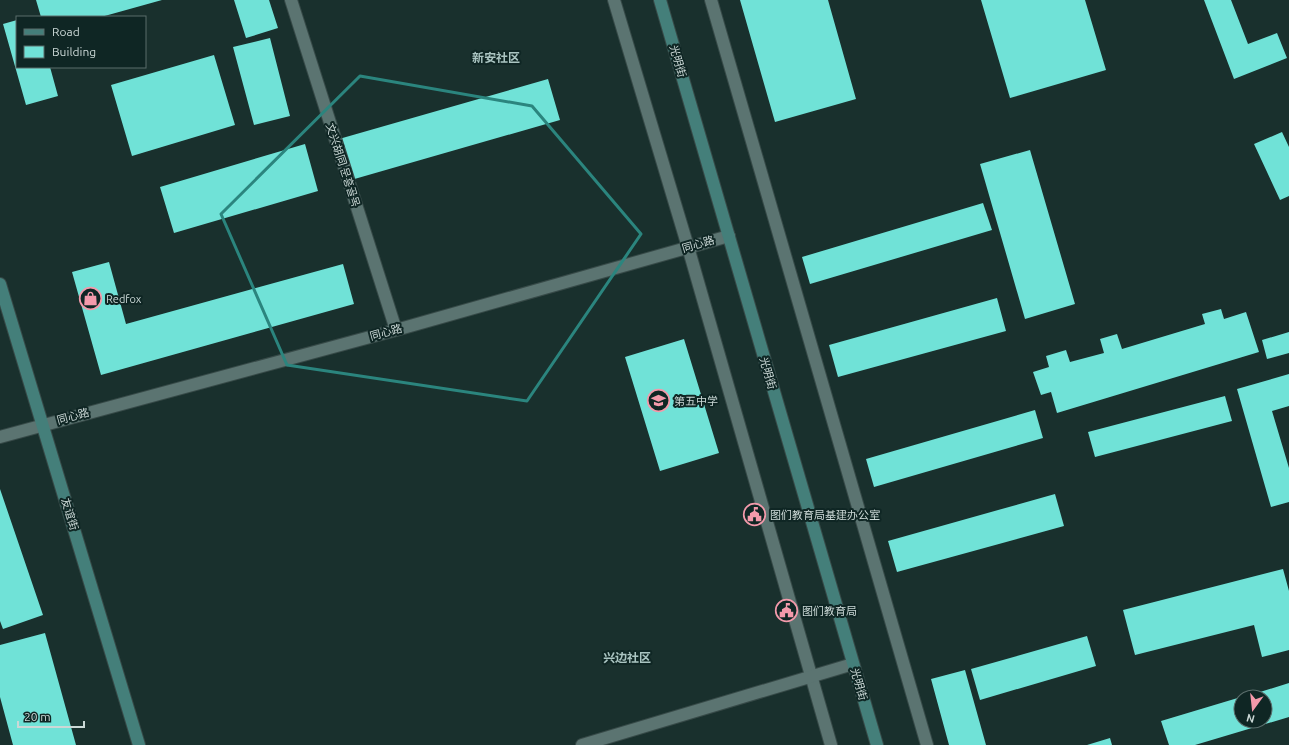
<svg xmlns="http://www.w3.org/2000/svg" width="1289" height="745" font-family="Ubuntu,'Noto Sans SC','Noto Sans KR',sans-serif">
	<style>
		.building { fill: #70e2d7 }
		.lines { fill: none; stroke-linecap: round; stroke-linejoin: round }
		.lane-casing { stroke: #374a48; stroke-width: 14 }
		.street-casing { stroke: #374a48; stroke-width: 14 }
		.secondary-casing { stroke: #374a48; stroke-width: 14 }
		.lane { stroke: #5b7471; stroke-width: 12 }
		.street { stroke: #5b7471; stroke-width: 12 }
		.secondary { stroke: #447f7a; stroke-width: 12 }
		.marked { fill: none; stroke: #2b857e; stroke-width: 3; stroke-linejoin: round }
		.labels { text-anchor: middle; stroke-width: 4; stroke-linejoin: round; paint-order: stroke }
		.street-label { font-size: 11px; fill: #cbd8d6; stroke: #0f2624 }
		.poi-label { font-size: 11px; fill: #cbd8d6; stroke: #0f2624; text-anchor: start }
		.neighbourhood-label { font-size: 12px; font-weight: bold; fill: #aac4c1; stroke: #0f2624 }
	</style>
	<rect width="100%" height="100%" fill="#19302d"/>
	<path class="building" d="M36,0H162L101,17H41Z
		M234,0H269L278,28L246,38Z
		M740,0H828L856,99L775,122Z
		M981,0H1085L1106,70L1010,98Z
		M1204,0H1231L1248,44L1277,33L1287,58L1234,79Z
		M17,20V67H50L58,96L26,105L3,24Z
		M270,38L290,116L254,125L233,47Z
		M214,55L235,125L132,156L111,85Z
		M548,79L560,120L351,180L339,139Z
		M1282,132L1289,147V196L1280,200L1254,144Z
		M305,144L318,191L174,233L160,187Z
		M1030,150L1075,304L1025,319L980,164Z
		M983,203L992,230L810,284L802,257Z
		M109,262L126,324L343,264L354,304L101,375L72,272Z
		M997,298L1006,331L838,377L829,345Z
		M1221,309L1224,319L1246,312L1259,352L1057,413L1051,392L1041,395L1033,372L1049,367L1046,356L1066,350L1070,362L1104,353L1100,339L1117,334L1122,349L1205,324L1202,314Z
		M1289,332V353L1267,359L1262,340Z
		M684,339L719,453L660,471L625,357Z
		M1289,374V406L1272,411L1289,468V502L1271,507L1237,389Z
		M1225,396L1232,421L1095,457L1088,432Z
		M1035,410L1043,438L874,487L866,459Z
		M0,489L43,615L3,629L0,621Z
		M1055,494L1064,526L897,572L888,541Z
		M1283,569L1289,591V650L1262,657L1254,625L1135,655L1123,610Z
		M45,633L76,745H13L0,697V645Z
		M1087,636L1096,666L980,700L971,669Z
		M965,670L986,745H949L931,679Z
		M1289,683V717L1195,745H1169L1161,721L1241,697V721H1265V697H1244Z
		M1110,738L1112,745H1087Z"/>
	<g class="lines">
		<defs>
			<path id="lane" d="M614,0L688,247L831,745
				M711,0L927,745"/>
			<path id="street" d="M291,0L396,330
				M0,437L396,330L729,236
				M582,745L853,664"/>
			<path id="secondary" d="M660,0L877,745
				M0,284L139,745"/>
		</defs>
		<use href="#lane" class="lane-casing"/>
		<use href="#street" class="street-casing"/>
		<use href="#secondary" class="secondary-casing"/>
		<use href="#lane" class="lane"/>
		<use href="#street" class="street"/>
		<use href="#secondary" class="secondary"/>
	</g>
	<path class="marked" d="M360,76L532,106L641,234L527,401L287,365L221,214Z"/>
	<defs>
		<symbol id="shop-ring" viewBox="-11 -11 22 22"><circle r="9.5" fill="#0f2624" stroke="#f39aab" stroke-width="1.5"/><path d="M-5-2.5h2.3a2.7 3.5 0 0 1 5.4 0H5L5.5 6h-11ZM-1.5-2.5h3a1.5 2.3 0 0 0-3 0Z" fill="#f39aab"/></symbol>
		<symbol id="school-ring" viewBox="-11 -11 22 22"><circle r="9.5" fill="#0f2624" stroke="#f39aab" stroke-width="1.5"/><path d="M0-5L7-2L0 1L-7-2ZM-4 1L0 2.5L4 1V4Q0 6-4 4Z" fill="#f39aab"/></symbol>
		<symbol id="civic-ring" viewBox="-11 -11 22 22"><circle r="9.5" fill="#0f2624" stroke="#f39aab" stroke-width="1.5"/><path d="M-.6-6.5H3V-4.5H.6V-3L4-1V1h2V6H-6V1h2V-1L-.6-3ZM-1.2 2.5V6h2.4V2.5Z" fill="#f39aab"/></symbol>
	</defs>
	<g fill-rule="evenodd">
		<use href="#shop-ring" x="78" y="286" width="25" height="25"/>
		<use href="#school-ring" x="646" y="388" width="25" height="25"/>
		<use href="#civic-ring" x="742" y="502" width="25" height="25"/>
		<use href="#civic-ring" x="774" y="598" width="25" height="25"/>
	</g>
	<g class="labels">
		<g class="street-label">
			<text transform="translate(678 61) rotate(74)" y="4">光明街</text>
			<text transform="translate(343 165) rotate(72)" y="4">文兴胡同 문흥골목</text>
			<text transform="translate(698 244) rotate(-16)" y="4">同心路</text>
			<text transform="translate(386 332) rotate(-15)" y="4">同心路</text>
			<text transform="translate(768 373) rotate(74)" y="4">光明街</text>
			<text transform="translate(73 416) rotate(-15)" y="4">同心路</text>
			<text transform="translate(70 514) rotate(73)" y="4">友谊街</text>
			<text transform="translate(859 684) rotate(74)" y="4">光明街</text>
		</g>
		<g class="poi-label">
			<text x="106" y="303">Redfox</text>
			<text x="674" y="405">第五中学</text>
			<text x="770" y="519">图们教育局基建办公室</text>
			<text x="802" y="615">图们教育局</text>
		</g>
		<g class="neighbourhood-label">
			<text x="496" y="62">新安社区</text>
			<text x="627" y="662">兴边社区</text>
		</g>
	</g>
	<rect x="16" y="16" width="130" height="52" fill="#0f2624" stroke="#5a6d6b"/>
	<rect x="24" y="29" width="20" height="6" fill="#447f7a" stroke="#5a6d6b"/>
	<text x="52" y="36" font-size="12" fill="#cbd8d6">Road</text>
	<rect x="24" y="46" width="20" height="12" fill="#70e2d7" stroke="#5a6d6b"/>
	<text x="52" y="56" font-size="12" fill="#cbd8d6">Building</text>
	<g transform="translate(1253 709) rotate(195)"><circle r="19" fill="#0f2624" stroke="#5a6d6b"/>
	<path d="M0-3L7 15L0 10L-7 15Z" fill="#f39aab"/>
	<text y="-6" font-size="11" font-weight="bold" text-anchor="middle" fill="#cbd8d6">N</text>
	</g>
	<path d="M18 721v6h66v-6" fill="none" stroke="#cbd8d6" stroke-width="2"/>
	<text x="24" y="721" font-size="12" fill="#cbd8d6" stroke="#0f2624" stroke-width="3" paint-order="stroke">20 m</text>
</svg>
